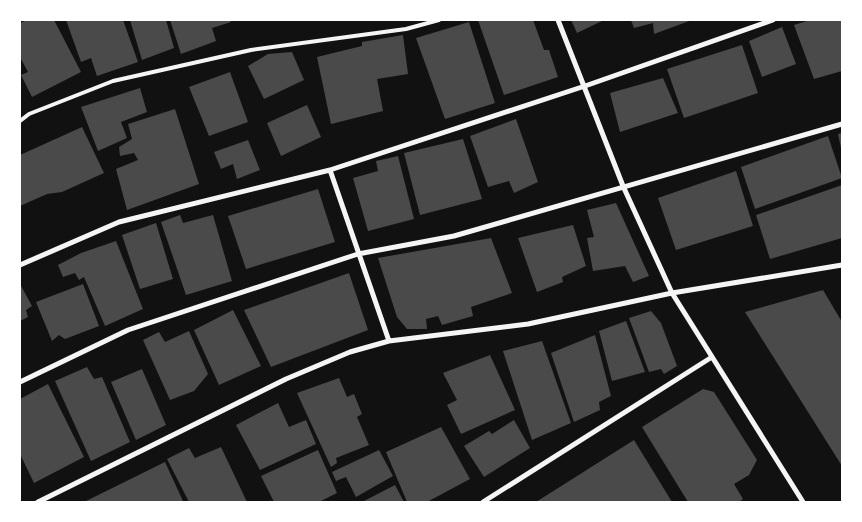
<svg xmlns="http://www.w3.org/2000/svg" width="862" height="522" font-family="'Nunito Sans',sans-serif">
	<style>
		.building { fill: #4a4a4a }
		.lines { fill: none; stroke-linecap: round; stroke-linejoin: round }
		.service { stroke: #f5f5f5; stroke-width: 4 }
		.minor { stroke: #f5f5f5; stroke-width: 5 }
	</style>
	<rect width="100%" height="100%" fill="#111"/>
	<path class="building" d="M27,20H54L81,72L32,97L21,75L28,72L20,57V23Z
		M66,20H123L138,62L97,76L91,58L81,62Z
		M130,20H166L174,48L142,60Z
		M170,20H230L231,22L212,28L216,41L181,54Z
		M478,20H533L544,50H549L558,77L504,95Z
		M571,20H604L577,33Z
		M631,20H692L654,34L653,23L634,28Z
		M810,20H842V71L814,79L794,25Z
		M469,22L495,103L445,119L416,38Z
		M782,27L796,64L762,77L749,41Z
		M403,35L408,74L377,79L383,111L331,124L317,57L362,46V42Z
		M742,45L758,93L684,118L667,69Z
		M292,52L304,80L264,99L248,66L268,54Z
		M230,72L248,122L209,136L189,87Z
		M663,78L678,113L620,132L610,93Z
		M140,88L147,112L121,122L127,138L98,151L81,107Z
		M307,105L321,137L281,156L267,123Z
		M175,109L199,184L127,210L116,169L138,160L134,153L120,156L119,147L132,139L128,124Z
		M516,119L538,182L514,193L509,181L488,187L470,136Z
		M82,127L104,173L62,192L47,194L20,206V155Z
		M842,133V148H841L838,134Z
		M828,136L842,178L755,209L741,167Z
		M463,139L482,199L420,215L404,153Z
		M248,140L260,170L237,179L233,164L221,169L214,152Z
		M398,156L414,219L368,231L353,178L378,171L376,161Z
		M736,171L753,226L676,250L658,198Z
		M842,185V238L770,259L756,215Z
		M318,189L335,242L246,269L228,216Z
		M616,203L649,276L633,282L625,266L593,271L587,238L594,237L587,210Z
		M180,215L183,223L213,215L232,281L186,295L161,222Z
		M156,223L173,279L140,289L122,235Z
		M573,225L586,266L562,277L563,282L537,292L518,238Z
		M491,238L512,293L471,307L473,316L442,325L438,316L426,319L427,329H407L397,317L378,258Z
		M116,241L143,309L105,326L84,277L79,280L75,273L63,277L58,265L81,253Z
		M349,273L368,330L271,367L244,310Z
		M20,284L32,306L26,310L28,317L20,321Z
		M83,284L99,326L65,339L59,335L52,341L36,302Z
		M823,290L842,322V466L745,312Z
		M233,310L261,366L219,385L194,330Z
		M651,311L661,323L677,366L664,374L661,369L649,372L629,318Z
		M626,321L645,372L612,381L599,331Z
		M189,331L208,374L194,391L170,400L143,340L159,332L165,342Z
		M595,335L611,396L599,402L600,410L574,422L551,353Z
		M542,341L571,423L532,440L503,351Z
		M490,355L515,410L461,434L447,405L457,400L443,373Z
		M87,367L94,379L102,377L130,442L91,461L55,381Z
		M142,369L166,425L136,440L111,382Z
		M339,378L347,397L354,394L362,414L357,417L369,445L336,458L337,463L331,467L297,393Z
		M48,384L84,457L34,483L20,454V399Z
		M703,389L714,392L757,460L749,475L734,484L743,499L739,502H688L642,427Z
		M278,403L289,427L306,420L316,444L260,470L236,425Z
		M514,420L530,448L484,477L464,446L489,431L492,434Z
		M441,427L470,479L427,502H407L386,452Z
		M634,440L672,502H536Z
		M221,447L247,502H189L167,459L189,448L195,458Z
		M318,450L337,493L319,502H274L261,476Z
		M379,450L393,476L356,497L346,477L336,481L332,472Z
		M165,462L183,501L84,502Z
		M395,485L404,502H362Z"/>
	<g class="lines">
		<path class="service" d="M20,121L29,114L113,81L251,50L406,29L439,20"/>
		<path class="minor" d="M558,20L623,186L672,293L803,502
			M330,170L389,341
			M20,265L119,222L330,170L585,86L773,20
			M20,382L128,330L358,254L454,236L842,124
			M38,502L286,379L350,352L389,341L528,324L672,293L842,265
			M483,502L712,357"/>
	</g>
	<rect width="862" height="522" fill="none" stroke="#ffffff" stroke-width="42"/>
</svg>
